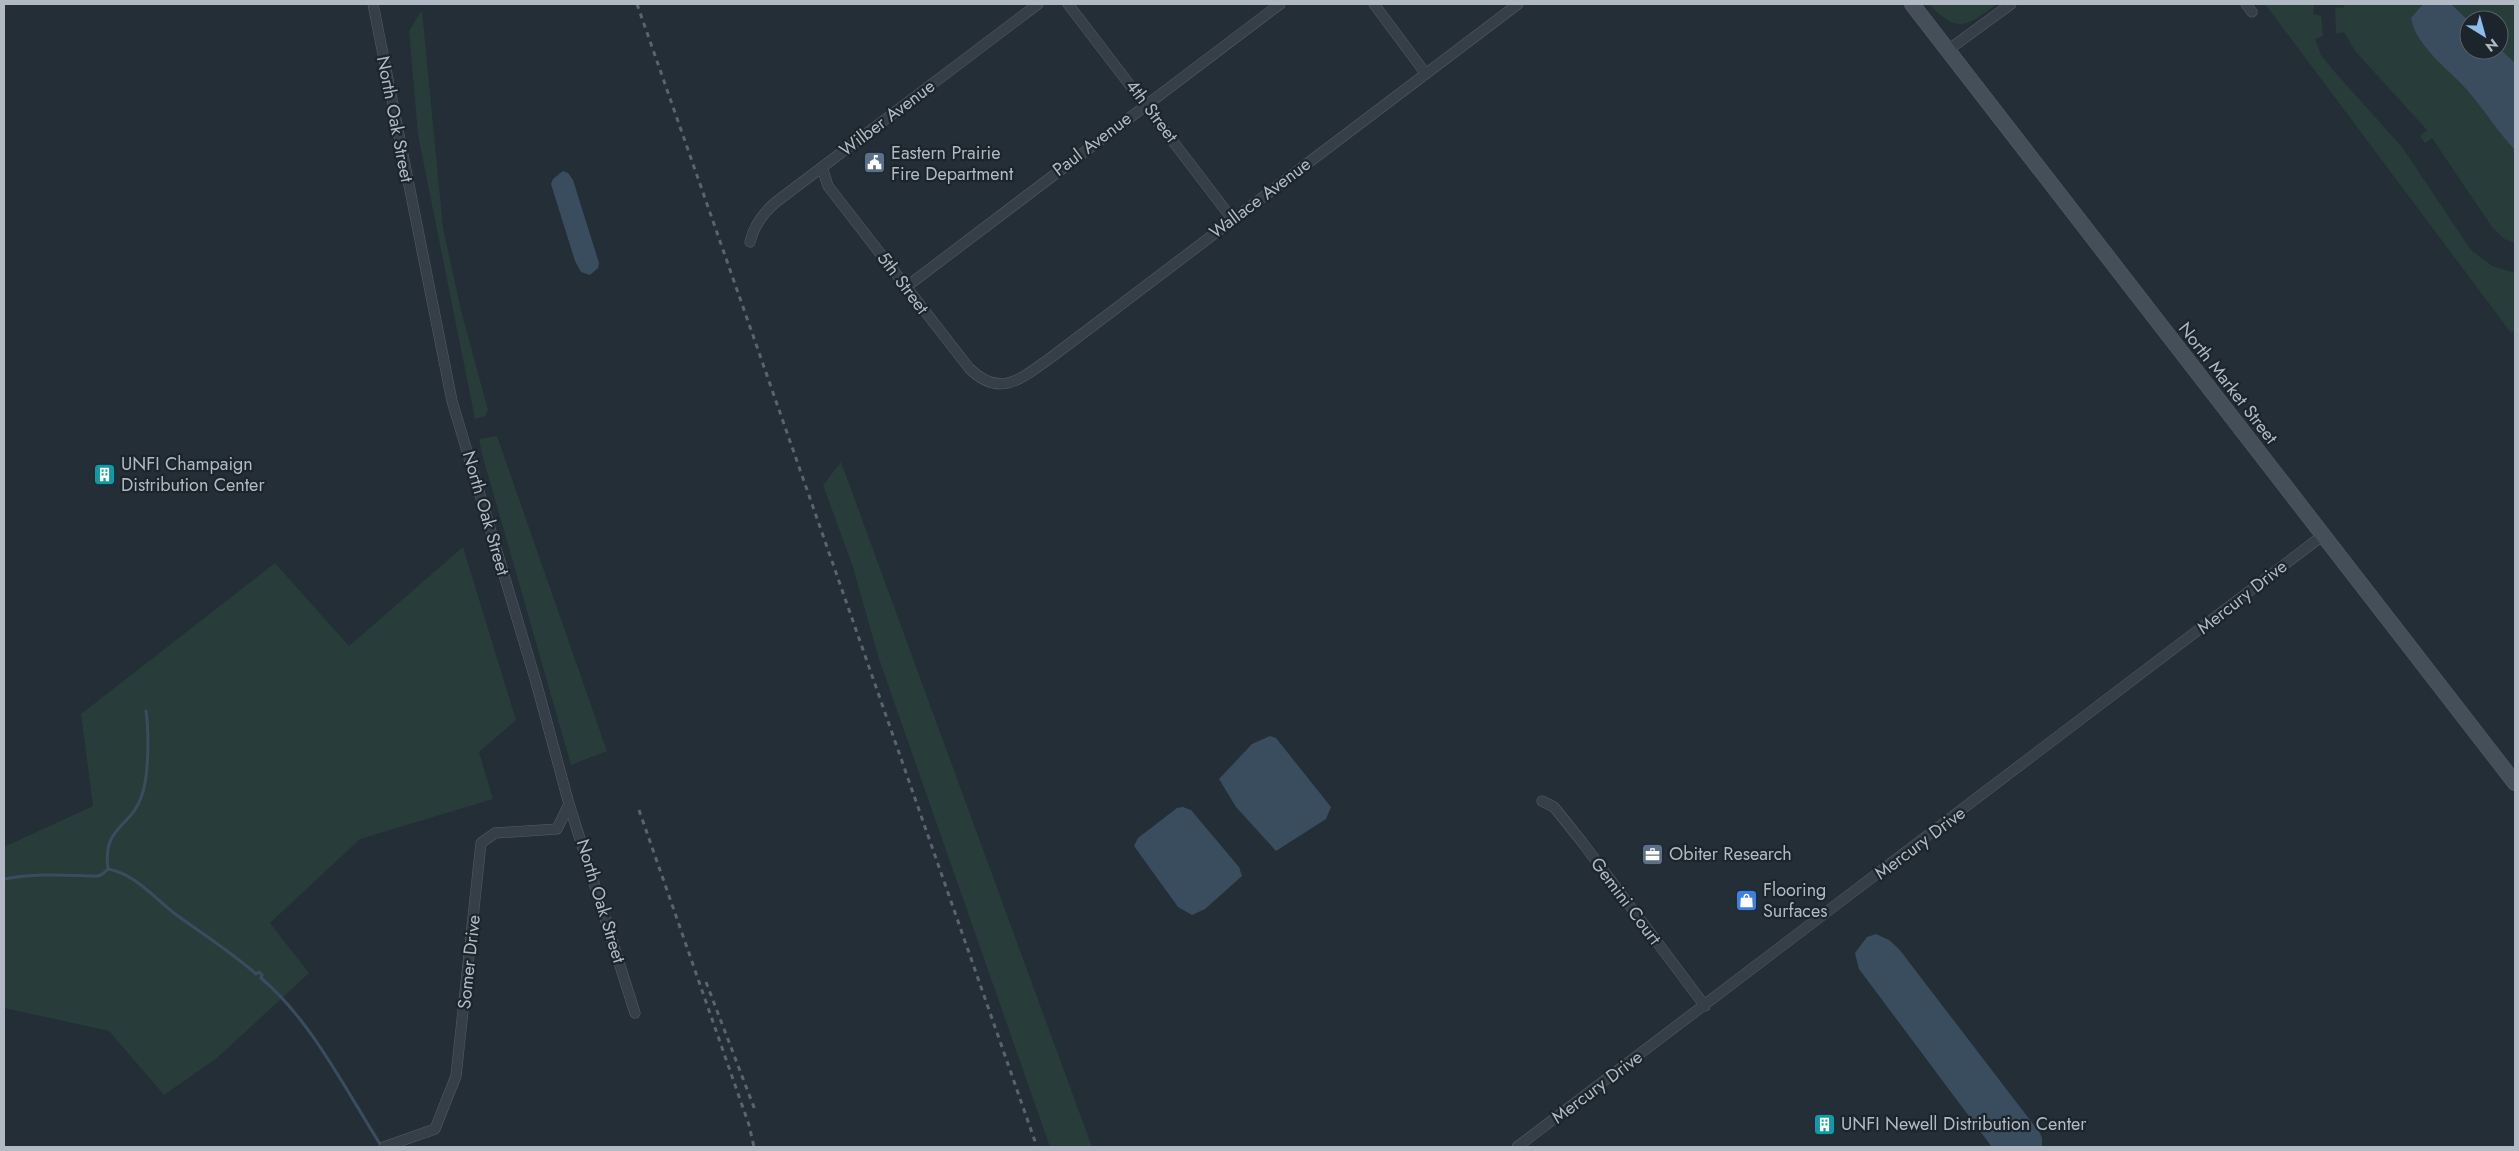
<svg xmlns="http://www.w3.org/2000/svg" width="2519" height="1151" font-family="Jost,sans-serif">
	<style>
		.green { fill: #283c3a }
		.water { fill: #3a4d5f }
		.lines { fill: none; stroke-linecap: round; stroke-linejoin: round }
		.stream { stroke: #3a4d5f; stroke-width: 3 }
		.street-casing { stroke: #545d65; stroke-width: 11 }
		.secondary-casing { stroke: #545d65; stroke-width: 16 }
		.street { stroke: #363f47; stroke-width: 10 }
		.secondary { stroke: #454f5a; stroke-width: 15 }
		.rail { stroke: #59646e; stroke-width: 3; stroke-dasharray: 5 5; stroke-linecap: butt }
		.labels { text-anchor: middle; stroke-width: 4.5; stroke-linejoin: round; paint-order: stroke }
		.street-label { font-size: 18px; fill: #b1bac4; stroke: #1c242c }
		.poi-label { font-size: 18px; fill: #b1bac4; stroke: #1c242c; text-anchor: start }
	</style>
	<rect width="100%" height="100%" fill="#232e37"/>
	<path class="green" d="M1929,4H1997C1967,26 1958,35 1929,4Z
		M2265,4H2314L2313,14L2321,16L2323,36L2315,39L2321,55L2333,70L2402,147L2471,250L2492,266L2515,273V330L2511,333Z
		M2345,4H2423L2421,5L2425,47L2472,96L2515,150V243L2504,239L2492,227L2432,138L2425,143L2420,136L2427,130L2355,51L2344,32L2336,34L2335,7L2343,8Z
		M2451,4H2515V63L2499,48V20L2469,21Z
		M422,10L443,228L461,310L488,410L485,416L475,419L418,135L409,31Z
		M497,436L607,751L571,765L482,454L479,439Z
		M841,462L1092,1147H1050L878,656L853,567L823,485Z
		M463,547L516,720L479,752L493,799L360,839L270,923L309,973L217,1058L164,1095L109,1031L4,1008V847L93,806L81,714L275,563L349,646Z"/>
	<path class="water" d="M2423,4H2451L2469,21V50L2499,48L2515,63V150C2499,133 2487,114 2472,96C2453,72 2416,48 2411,18Z
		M563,171L568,173L573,180L599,263L598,268L590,275L581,272L575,261L551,184L553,179Z
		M1270,736L1276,738L1331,807L1326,819L1276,851L1236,807L1219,779L1252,744Z
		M1183,807L1191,810L1239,867L1242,876L1205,909L1192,915L1178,907L1134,846L1138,838L1177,808Z
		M1876,934L1889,940L1899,949L2040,1133L2042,1138V1147H1992L1859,969L1855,953L1867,937Z"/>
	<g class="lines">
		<path class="stream" d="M108,869C102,825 132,828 142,795C149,775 149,732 146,711
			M4,879C34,873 64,875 94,876C100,877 104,873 108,869C136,874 156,900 178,916C204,935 231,952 256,974L259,972L262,975L261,978C312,1021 346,1091 382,1147"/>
		<defs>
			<path id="street" d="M373,4L452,401L536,682L569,804L635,1013
				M1068,4L1233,220
				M1374,4L1426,74
				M2246,4L2252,12
				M1948,50L2011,4
				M822,167L828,186L969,368C1001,400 1023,377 1053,356L1518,4
				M750,242C754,225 763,213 776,202L1038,4
				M906,287L1280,4
				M1542,801L1554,807L1582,842L1705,1006
				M384,1147L435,1129L456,1076L481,843L495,833L557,829L569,804
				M1517,1147L2322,536"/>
			<path id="secondary" d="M1912,4L2515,783"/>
		</defs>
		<use href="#street" class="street-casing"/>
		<use href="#secondary" class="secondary-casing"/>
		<use href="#street" class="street"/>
		<use href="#secondary" class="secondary"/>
		<path class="rail" d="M637,4L1037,1147
			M639,810L749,1125L754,1147
			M706,982L755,1110"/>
	</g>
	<defs>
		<symbol id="civic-square" viewBox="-11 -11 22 22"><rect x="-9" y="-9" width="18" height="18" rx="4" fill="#5c6f8a" stroke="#1c242c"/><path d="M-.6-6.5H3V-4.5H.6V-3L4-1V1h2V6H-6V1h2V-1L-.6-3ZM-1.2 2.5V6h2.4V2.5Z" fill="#fff"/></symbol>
		<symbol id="building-square" viewBox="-11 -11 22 22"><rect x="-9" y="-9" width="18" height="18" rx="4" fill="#0f9aa8" stroke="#1c242c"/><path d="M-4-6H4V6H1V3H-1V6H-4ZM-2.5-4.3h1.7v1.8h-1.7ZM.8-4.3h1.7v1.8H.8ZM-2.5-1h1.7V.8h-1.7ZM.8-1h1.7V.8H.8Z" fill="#fff"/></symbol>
		<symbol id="office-square" viewBox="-11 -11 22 22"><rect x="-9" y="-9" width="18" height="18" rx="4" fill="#5c6f8a" stroke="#1c242c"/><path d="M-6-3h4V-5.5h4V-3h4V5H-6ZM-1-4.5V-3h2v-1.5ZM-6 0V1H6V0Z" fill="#fff"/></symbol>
		<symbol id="shop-square" viewBox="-11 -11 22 22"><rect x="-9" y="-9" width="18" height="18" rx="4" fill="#3f7fe0" stroke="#1c242c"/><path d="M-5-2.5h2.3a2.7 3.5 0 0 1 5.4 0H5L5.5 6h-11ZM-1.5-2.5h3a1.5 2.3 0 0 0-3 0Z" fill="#fff"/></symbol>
	</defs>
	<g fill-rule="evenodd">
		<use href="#civic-square" x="862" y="150" width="25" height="25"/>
		<use href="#building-square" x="92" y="462" width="25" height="25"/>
		<use href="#office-square" x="1640" y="842" width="25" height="25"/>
		<use href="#shop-square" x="1734" y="888" width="25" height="25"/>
		<use href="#building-square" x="1812" y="1112" width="25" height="25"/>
	</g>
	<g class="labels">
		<g class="street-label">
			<text transform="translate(1152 111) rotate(53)" y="6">4th Street</text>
			<text transform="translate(887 118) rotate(-37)" y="6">Wilber Avenue</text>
			<text transform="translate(395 119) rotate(79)" y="6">North Oak Street</text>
			<text transform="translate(1092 144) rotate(-37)" y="6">Paul Avenue</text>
			<text transform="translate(1260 198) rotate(-37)" y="6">Wallace Avenue</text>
			<text transform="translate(903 283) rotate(53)" y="6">5th Street</text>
			<text transform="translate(2228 383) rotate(52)" y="6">North Market Street</text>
			<text transform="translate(486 513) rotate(74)" y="6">North Oak Street</text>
			<text transform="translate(2242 597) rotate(-38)" y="6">Mercury Drive</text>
			<text transform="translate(1920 843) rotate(-37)" y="6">Mercury Drive</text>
			<text transform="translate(601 901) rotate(73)" y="6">North Oak Street</text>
			<text transform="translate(1626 901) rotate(53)" y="6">Gemini Court</text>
			<text transform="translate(469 962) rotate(-84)" y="6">Somer Drive</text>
			<text transform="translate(1597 1087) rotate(-37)" y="6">Mercury Drive</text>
		</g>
		<g class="poi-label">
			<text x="891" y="159">Eastern Prairie<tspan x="891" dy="21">Fire Department</tspan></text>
			<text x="121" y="470">UNFI Champaign<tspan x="121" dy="21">Distribution Center</tspan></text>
			<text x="1669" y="860">Obiter Research</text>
			<text x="1763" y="896">Flooring<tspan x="1763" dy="21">Surfaces</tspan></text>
			<text x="1841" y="1130">UNFI Newell Distribution Center</text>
		</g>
	</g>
	<rect width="2519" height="1151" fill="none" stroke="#b1bac4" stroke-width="10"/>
	<g transform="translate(2484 35) rotate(143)"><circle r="24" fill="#1c242c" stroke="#586069"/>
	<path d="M0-4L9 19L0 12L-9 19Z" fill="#8cbded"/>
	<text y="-8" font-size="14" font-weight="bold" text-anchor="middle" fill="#b1bac4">N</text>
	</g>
</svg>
